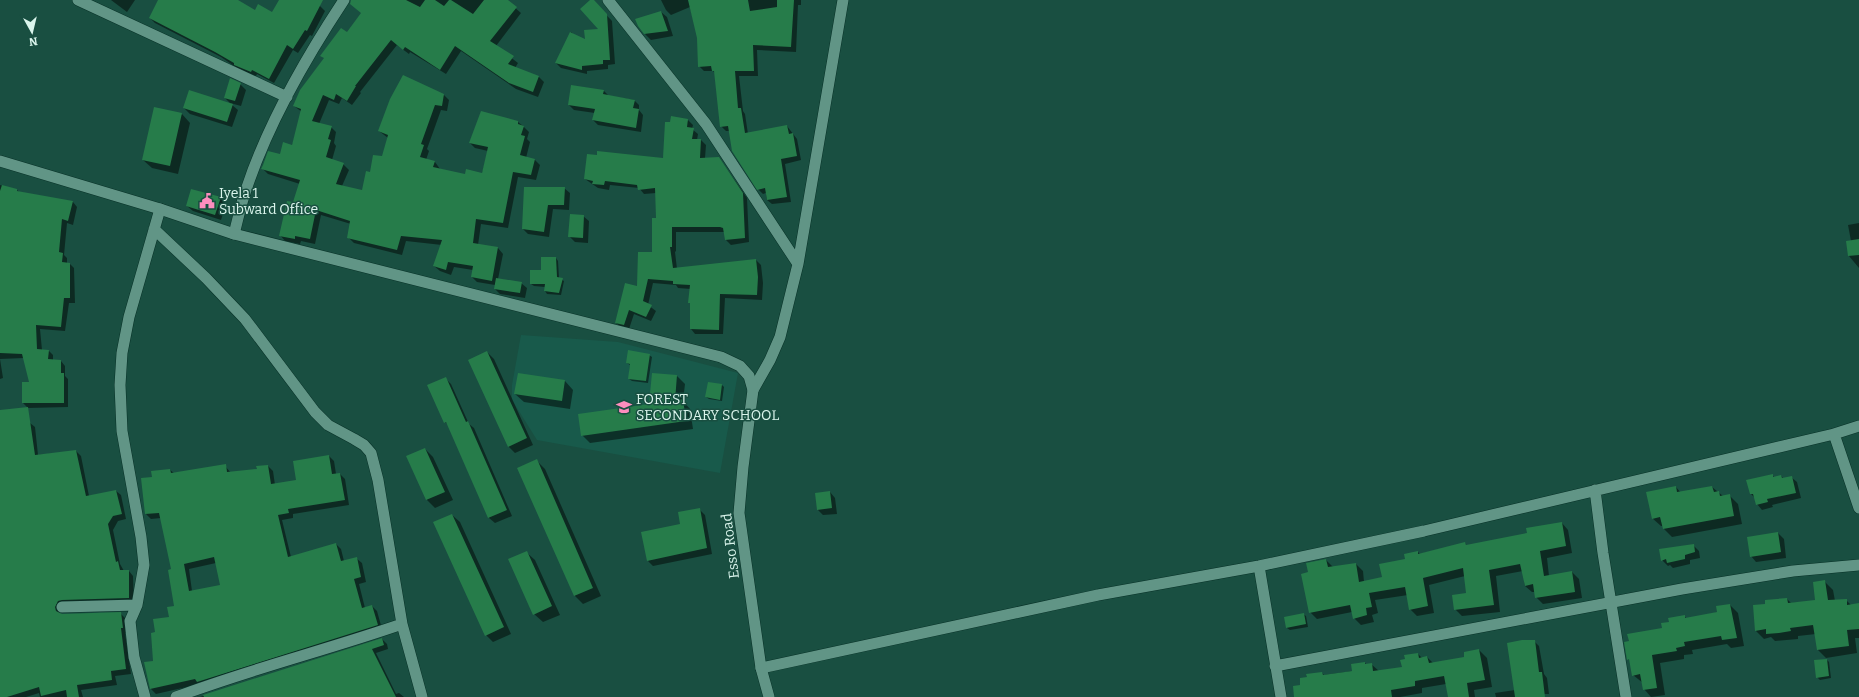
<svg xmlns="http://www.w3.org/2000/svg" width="1859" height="697" font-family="Bitter,serif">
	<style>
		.built { fill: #185a4b }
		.shadow { fill: #0007; fill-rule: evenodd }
		.building { fill: #267c4a; fill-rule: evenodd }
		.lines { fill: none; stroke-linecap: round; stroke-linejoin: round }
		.minor-casing { stroke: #083228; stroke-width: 12 }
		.tertiary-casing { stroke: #083228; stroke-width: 12 }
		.minor { stroke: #619586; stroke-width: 11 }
		.tertiary { stroke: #619586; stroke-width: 11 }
		.labels { text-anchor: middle; stroke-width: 3; stroke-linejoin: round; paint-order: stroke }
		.poi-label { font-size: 14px; fill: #daf5ec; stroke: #194f41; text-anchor: start }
		.street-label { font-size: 14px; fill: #daf5ec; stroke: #194f41 }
	</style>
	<rect width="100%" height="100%" fill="#194f41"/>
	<path class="built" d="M521,335L618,342L738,373L720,473L537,440L512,400V385Z"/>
	<path class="shadow" d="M111,0H135L127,12Z
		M159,0H236L255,11L272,14L281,0H314L325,11L312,36L310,35L298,53L293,50L274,83L257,74L256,76L240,70L221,57L155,23L150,18Z
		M351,0H506L521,13L496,46L518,63L515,68L539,77L544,82L538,97L516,89L461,51L446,74L410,52L409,54L397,45L360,92L361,93L352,105L342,98L339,104L329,100L319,124L331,127L336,132L334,143L336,146L332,160L343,164L349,170L342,186L362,191L371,173L383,157L388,138L379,131L444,95L449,100L447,111L441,110L427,149L429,151L426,160L435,162L440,169L466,176L482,174L488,151L475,148L470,143L518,122L523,126L529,132L527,139L530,142L526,158L535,160L540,165L536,180L518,177L508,228L481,224L478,245L498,248L503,254L498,279L521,283L527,288L525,298L500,294L495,289V285L477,282L472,277L473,270L454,267L451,275L440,271L434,266L442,245L406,241L402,255L354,243L348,237L351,224L321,215L315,244L301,241L300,244L285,241L280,235L294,204L300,184L268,174L263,169L292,146L302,112L294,106L362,13Z
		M592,0L612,21L615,64L608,65V69L587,71V74L561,68L556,63L571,32L587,46L601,31Z
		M661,0H801V5H798L796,52L757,50L758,76H739L743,111L745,114L748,134L787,126L797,139L801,160L785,164L791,202L772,204L767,200L766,193L763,194L758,189L730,131H726L721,126L715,73L713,71H704L699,66L698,38L690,7L671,15L666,10Z
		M661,12L667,17L673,36L651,40L645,34Z
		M240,84L246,90L241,106L230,103L225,98Z
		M604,91L609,96L634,100L639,105V110L643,115L641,132L598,125L593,120L595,113L574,110L569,105Z
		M232,105L238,110L232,127L190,114L184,108Z
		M182,114L190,123L178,174L152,168L143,160Z
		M688,120L693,125L692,129L698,134L697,140H701L706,145L705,158H719L747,198L749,242L731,245L726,240L725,232H676V251L675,252L677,269L756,260L761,265L763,283L762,300L725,298L723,334H695L691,329V304L689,302L691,289L678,288L676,285L653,283L648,305L656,311L651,321L634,314L629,329L621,327L616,323L638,287L653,253L657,219L656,193L644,194L639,188L610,185L609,190L598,188L585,179L664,159Z
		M0,185L17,190L19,192L73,202L77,207L73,225L67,223L64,255L67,258V264H70L74,268L75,303H69L65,331L40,329L42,350L49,351L53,355V361H61L65,366V376L68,379V407L28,408L23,403V383H30L24,358L0,359L3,378L0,379Z
		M564,188L570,193L569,210L553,209L549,237L528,234L523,229Z
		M220,198L226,204L221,220L193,211L187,206Z
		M583,216L589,221L588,243L575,242L570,237Z
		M1859,223V268L1849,256L1851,241L1848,225Z
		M556,258L558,261L559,278L564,281L561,295L547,294L545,291V287L534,286L531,284Z
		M487,352L494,359L533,445L515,453L508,446Z
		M649,355L652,357L648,383L632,381L629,379L630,365L627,363Z
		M677,376L685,384L683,401L690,409L693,429L590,443L582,435L650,405Z
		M445,378L451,384L469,424L474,428L512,516L495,523L489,518L450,426L445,422Z
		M565,381L573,390L570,409L524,402L515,394Z
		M722,385L724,387L722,401L709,399L706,397Z
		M0,411L30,423L35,427L38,455L76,451L81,456L89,496L116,491L121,495L126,519L118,521L113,530L120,564L124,571H129L133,576L134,602L63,606L59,612L62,615L120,613L125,618L127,633H125L131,674L115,676L117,685L81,690L83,697H40L39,693L26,697H0Z
		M425,449L433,457L453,500L435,508L427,500L407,457Z
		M329,456L334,461L336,474H340L345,479L349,505L293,514V518L282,520L291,557L336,544L341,549L344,561L356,558L362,563L366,582L359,584L365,608L372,606L377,611L382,629L235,676L156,694L151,689L145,663L154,662L156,633L170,618L175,607L172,570L161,518L151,519L146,514L153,478L170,470L174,473L225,466L231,473L258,470L268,466L273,471L275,485L298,481ZM216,563L222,586L192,591L189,569Z
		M536,460L545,469L601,596L583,604L575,596L519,468Z
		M1772,475L1775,478L1781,476L1784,479L1791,477L1797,482L1801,498L1772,505L1773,507L1762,510L1757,504L1755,498L1751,494Z
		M1676,487L1681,493L1712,487L1723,496L1729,495L1738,504L1742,524L1672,537L1664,529L1663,526H1661L1652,518Z
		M830,492L835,498L837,514L823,515L818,510L816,494Z
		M699,509L705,515L712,554L653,566L648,561L681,525Z
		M452,515L460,522L511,634L493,642L486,635Z
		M1562,523L1568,530L1572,553L1547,558L1549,576L1572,572L1579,579L1582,598L1543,604L1536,597L1535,592H1532L1525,586L1523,571L1496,576L1500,612L1462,616L1455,609L1468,594L1465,576L1429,585L1434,613L1417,616L1410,609L1408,595L1375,600L1378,613L1372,615L1374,622L1361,625L1354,618L1352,612L1317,619L1310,612L1309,573L1326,560L1333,567L1356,564L1363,571L1364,582L1383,578L1418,552L1420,554L1465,543L1467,546L1528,534Z
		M1778,533L1784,539L1786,558L1756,562L1751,556Z
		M1693,545L1699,551L1700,558L1690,560V564L1673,568L1670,565L1668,566L1662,560Z
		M526,552L535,560L560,615L543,622L534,614Z
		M1825,582L1833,590L1835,601L1846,600L1851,605L1859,604V638H1855L1857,653L1826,658L1818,650L1816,634L1798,636V639L1775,641L1771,637L1764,639L1756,631L1767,605L1787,599L1791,603L1816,601Z
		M1730,605L1738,613L1744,646L1731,648L1727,644L1692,650L1693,654L1684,655V659L1660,663L1665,695L1651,697L1644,689L1643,683L1633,675L1663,629L1670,623L1685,617L1687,619L1719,612Z
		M1303,614L1306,616L1308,627L1290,630L1287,628L1285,618Z
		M382,639L387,644L388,649L376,653L396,694L399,693L404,697H200Z
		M1534,641L1539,646L1544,674L1547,678L1549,694H1543V697H1496L1495,693L1515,690Z
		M1479,650L1487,658L1492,687L1474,690L1475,697H1449L1446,684L1422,688V693L1400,697H1295L1322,673L1324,675L1353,671L1365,663L1367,665L1371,664L1379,671L1403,668L1418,654L1422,658L1427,657L1433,663L1466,658Z
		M1827,660L1829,662L1831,678L1820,680L1817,677Z"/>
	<path class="building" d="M158,0H238L255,10L258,4L272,12L279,0H323L307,31L305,30L293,49L287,45L269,79L252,70L251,72L234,65V63L215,52L149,18Z
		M351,0H406L420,7L425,0H435L444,6L449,0H451L473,14L484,0H508L517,7L490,41L514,56L508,64L539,76L533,92L509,83L455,46L440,70L405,47L403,50L391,40L355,86H356L347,101L336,94L334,100L323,95L312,121L332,126L328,139L331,140L326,157L344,163L336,184L362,190L366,171L370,172L373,155L382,156L388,135L378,131L390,99L403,75L444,94L442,106L435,105L421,144L424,145L420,157L435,161L433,167L465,174L466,169L482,173L488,147L469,143L481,111L518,121V124L524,126L521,135L525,136L520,155L535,159L531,175L513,172L503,223L476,219L473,243L498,247L492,281L471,277L473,266L448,262L446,270L433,266L442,240L401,236L397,250L347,238L350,221L316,210L310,239L295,236V239L279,236L287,201L293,202L300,180L261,169L263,165L268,151L280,154L283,142L292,145L301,109L293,106L300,90L324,58L320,56L341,28L347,32L361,13L350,4Z
		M590,0H594L607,14L610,60H603V64L582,66V70L555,63L570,32L585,39L584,30L598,29L580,9Z
		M688,0H748L750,11L777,7V0H794L791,47L753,45L754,71H735L738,108H741L745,133L787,125L789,134L793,133L797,156L781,159L787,197L767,200L765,188L757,190L732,151L728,126L720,127L714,71H712L711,66L698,67L697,38Z
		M661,11L668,31L644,34L638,26L635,19Z
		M230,78L241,83L235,101L224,98Z
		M571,85L604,90L603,94L635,100L633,108L639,109L636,128L592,120L595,109L568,105Z
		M189,90L233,104L227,122L183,108Z
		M154,107L182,113L170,166L142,160Z
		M671,116L688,119L687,127L694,128L692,139H701L700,158L719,157L743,193L745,238L725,240L723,228L720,227H672V247H670L673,268L756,259L758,277L757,295L720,294L719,330L690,329V303H688L690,285L673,284V281L648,279L643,301L652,305L646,317L629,310L624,325L615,323L625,283L637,286L638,252H652V218H656L655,188L638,190L637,185L605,181L604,185L592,184L593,181L584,179L587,154L597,155V151L663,158L665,122H670Z
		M2,185L17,189V191L73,201L68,221L62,219L59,252L63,253L62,262L70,263V298H64L61,327L36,325L37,349L49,350L48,359L61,360V373H64V403H22V382H29L22,354L0,353V191Z
		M524,187H565L564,205H548L544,232L522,229Z
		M191,189L221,197L215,215L186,206Z
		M570,214L584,215L583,238L568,237Z
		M1859,239V255L1848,256L1846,241Z
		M541,257H556L557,277L563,278L559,293L544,291L545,284H530V270H541Z
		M496,278L522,282L520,293L494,289Z
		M628,350L650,354L646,381L628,379L630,364L626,363Z
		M487,351L527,438L508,447L468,360Z
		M518,373L565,380L562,401L514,394Z
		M652,373L677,375L675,401L683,399L686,421L581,436L578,414L649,404Z
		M446,377L466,422L468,421L507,510L488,518L446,422L444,423L427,385Z
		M708,382L722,384L720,400L705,397Z
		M28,407L35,455L76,450L86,496L116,490L122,514L113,516L108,524L116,562L118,561L120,570H129V598L62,600L58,601L55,607L56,611L62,614L121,612L123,628H121L126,669L111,671L112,680L77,685L79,697H67L66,690L41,696L39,687L7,697H0V410Z
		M425,448L445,492L426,500L406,456Z
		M329,455L332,474L340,473L345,500L288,509L289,513L278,515L288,557L336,543L341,561L357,557L361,577L354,579L362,608L372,605L378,625L197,682L195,679L150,689L144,662L153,661L151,633L155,632L153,619L169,617L167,607L174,606L168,570L171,569L159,513L145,514L141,478L152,477L151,471L170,469L171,473L226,464L227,472L257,469L256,466L268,465L271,484L296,480L293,461ZM214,557L220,585L189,591L184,564Z
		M537,459L593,588L574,596L517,468Z
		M1773,474V477L1781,475L1782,478L1792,476L1796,493L1767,499L1768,502L1756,505L1753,494H1750L1746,480Z
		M1676,486L1677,492L1712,486L1714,492L1719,491L1720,496L1730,494L1734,516L1663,529L1660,517L1652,519L1646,492Z
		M830,491L832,508L817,510L815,493Z
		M700,508L707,548L647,561L641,532L680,524L678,512Z
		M452,514L504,627L485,636L433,522Z
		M1562,522L1566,546L1540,551L1544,576L1572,571L1575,592L1535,598L1533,584L1525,586L1520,564L1489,570L1494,605L1454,610L1452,595L1466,593L1463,568L1423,578L1428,606L1409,610L1405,587L1369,593L1372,607L1366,608L1367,615L1353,619L1350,605L1309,613L1301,574L1308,572L1306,563L1326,559L1328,567L1356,563L1359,582L1382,577L1379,564L1405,559L1404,554L1418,551V554L1465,542L1466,545L1527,533L1526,528Z
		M1778,532L1781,552L1750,557L1747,537Z
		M1694,544L1695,552L1685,555V559L1667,563L1666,559L1661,561L1659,549Z
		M527,551L552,606L533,615L508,559Z
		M1825,580L1828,600L1847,599V605L1859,603V629L1847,630L1849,646L1817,650L1813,625L1790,628L1791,631L1779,633L1766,634V629L1755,631L1753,605L1765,604V600L1787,598L1788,603L1815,600L1813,582Z
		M1730,604L1737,638L1722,640L1721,636L1684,642L1685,646L1676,648L1677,651L1652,655L1657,688L1643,690L1640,674L1632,676L1629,659L1627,660L1624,642L1629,641L1627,634L1662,628L1661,623L1669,622L1668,618L1685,615V618L1717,612L1716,606Z
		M1304,613L1306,624L1286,628L1284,617Z
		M382,638L384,645L372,649L396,697H204L203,695Z
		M1522,640H1535L1539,672H1542L1545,697H1515L1507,643Z
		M1479,649L1485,680L1467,683L1469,697H1448L1444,676L1415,681V686L1391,690L1392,697H1294L1293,686L1300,685V678L1307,677L1306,674L1322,672L1323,675L1352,671L1351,664L1365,662V664L1372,663L1373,671L1402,667L1400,660L1405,659L1404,655L1418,653L1419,658L1427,656L1429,663L1464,657V652Z
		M1827,659L1829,676L1816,678L1814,660Z"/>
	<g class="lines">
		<defs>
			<path id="minor" d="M78,0L287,97
				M608,0L706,124L798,264
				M154,229L206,278L245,319L315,412L328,425L354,439L364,445L371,453L378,480L402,624L422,697
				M234,234C238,219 241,204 246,190C268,123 305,59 344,0
				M753,390L770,360L780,337L798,264L843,0
				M1834,434L1859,508
				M1595,490L1603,553L1626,697
				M1259,566L1281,697
				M62,607L137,605
				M1275,666L1682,589L1793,571L1859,565
				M761,668L1098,595L1259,566L1424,531L1834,434L1859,426
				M145,697L134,657L130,621L137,605L144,565L141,537L122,431L120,385L122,353L129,317L160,209
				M176,697C250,669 327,650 402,624"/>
			<path id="tertiary" d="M0,161L160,209L234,234L721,357L740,366L749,376L753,390L743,467L739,513L761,668L769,697"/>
		</defs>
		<use href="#minor" class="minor-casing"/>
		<use href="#tertiary" class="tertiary-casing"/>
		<use href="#minor" class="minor"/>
		<use href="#tertiary" class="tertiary"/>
	</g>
	<defs>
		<symbol id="civic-bare" viewBox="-9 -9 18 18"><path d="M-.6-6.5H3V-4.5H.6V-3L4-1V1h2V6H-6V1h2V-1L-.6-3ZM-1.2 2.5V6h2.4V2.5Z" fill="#fd8ebe" stroke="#194f41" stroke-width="2.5" paint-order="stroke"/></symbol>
		<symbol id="school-bare" viewBox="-9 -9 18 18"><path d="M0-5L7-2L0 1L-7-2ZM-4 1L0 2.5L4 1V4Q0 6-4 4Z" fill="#fd8ebe" stroke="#194f41" stroke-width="2.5" paint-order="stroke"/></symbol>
	</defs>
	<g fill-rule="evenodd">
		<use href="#civic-bare" x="196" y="190" width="22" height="22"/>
		<use href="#school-bare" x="613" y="396" width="22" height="22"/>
	</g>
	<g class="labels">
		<g class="poi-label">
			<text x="219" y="198">Iyela 1<tspan x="219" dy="16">Subward Office</tspan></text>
			<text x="636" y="404">FOREST<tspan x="636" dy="16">SECONDARY SCHOOL</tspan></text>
		</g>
		<g class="street-label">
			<text transform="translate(730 546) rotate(-97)" y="5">Esso Road</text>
		</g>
	</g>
	<g transform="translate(32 32) rotate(172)" stroke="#194f41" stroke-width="3" paint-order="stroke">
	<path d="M0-3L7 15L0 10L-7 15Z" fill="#daf5ec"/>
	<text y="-6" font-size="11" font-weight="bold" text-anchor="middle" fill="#daf5ec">N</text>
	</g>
</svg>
